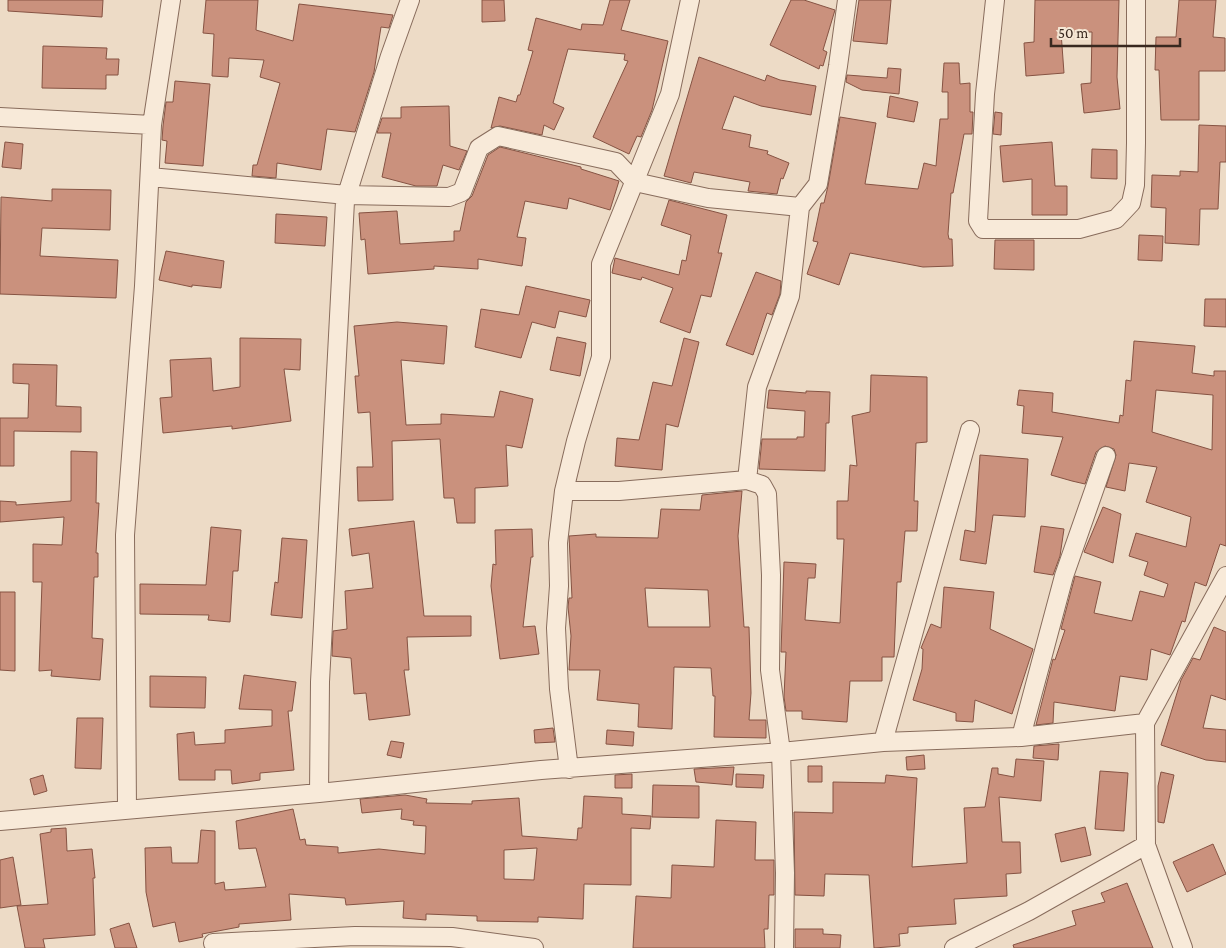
<svg xmlns="http://www.w3.org/2000/svg" width="1226" height="948" font-family="'Crimson Pro',serif">
	<style>
		.building { fill: #ca917d; stroke: #865343; fill-rule: evenodd }
		.lines { fill: none; stroke-linecap: round; stroke-linejoin: round }
		.street-casing { stroke: #886c5c; stroke-width: 20 }
		.street { stroke: #f8ead9; stroke-width: 18 }
	</style>
	<rect width="100%" height="100%" fill="#eddbc6"/>
	<path class="building" d="M8,0H103L102,17L8,11Z
		M206,0H258L256,30L293,41L299,4L393,15L389,28L381,27L374,72L355,132L327,129L321,170L277,163L276,178L252,176L253,165H257L280,83L260,77L264,60L229,58L228,77L212,76L214,34L203,33Z
		M482,0H504L505,21L482,22Z
		M610,0H630L621,30L668,41L652,110L641,137L637,136L629,154L593,137L628,61L624,60L625,54L568,49L553,103L564,108L554,130L544,125L542,135L500,126L491,128L499,97L516,102L518,95H520L533,51L528,50L536,18L581,30L582,24L603,25Z
		M791,0H804L835,10L823,50L827,52L823,66L820,65L819,69L770,45Z
		M859,0H891L887,44L853,41Z
		M1035,0H1119L1117,77L1120,109L1084,113L1081,84L1091,83L1092,32H1061L1064,73L1026,76L1024,43L1034,42Z
		M1179,0H1216L1213,37L1225,38V71H1199V120H1161L1159,70H1155L1156,37H1176Z
		M43,46L107,48L106,59H119L118,75H106V89L42,88Z
		M699,57L765,81L767,75L780,80L816,86L811,115L761,106L734,96L722,129L751,135L749,147L768,151L767,154L789,163L783,179L781,178L777,194L748,191L750,182L694,172L691,183L664,176Z
		M944,63H959L960,84L970,83V112H973L972,134H964L953,193H951L948,234L949,239H952L953,266L923,267L850,253L839,285L807,274L818,242L813,241L821,203H824L828,186L840,117L876,123L865,184L918,189L924,163L936,166L940,119H948V92H942Z
		M888,68L901,69L899,94L862,90L846,82L847,75L887,78Z
		M175,81L210,84L203,166L165,163L167,141L162,140L163,126L166,102H173Z
		M890,96L918,102L914,122L887,117Z
		M449,106L450,146L467,151L459,170L443,165L437,186H416L382,177L391,133H377L382,118H401V107Z
		M995,112L1002,113L1001,135L993,134Z
		M1199,125L1226,126V162H1220L1218,209H1200L1199,245L1165,243L1166,208L1151,207L1152,175L1180,176V171L1198,172Z
		M5,142L23,144L21,169L2,167Z
		M1052,142L1055,186H1067V215H1032V179L1003,182L1000,146Z
		M500,147L581,167V169L619,181L610,210L569,198L567,209L525,201L517,237L526,238L522,266L478,259V269L434,266V269L368,274L365,239L361,240L359,213L397,211L400,244L454,241V231H460L466,202L472,196L488,155Z
		M1092,149L1117,150V179L1091,178Z
		M52,189L111,190L110,230L42,228L40,256L118,260L116,298L0,294L1,197L52,201Z
		M669,200L727,215L718,253H722L711,297L701,295L690,333L660,322L673,288L642,277L641,280L612,273L615,258L679,275L682,260L686,261L691,235L661,225Z
		M276,214L327,217L325,246L275,243Z
		M1139,235L1163,236L1162,261L1138,260Z
		M995,240H1034V270L994,269Z
		M166,251L224,261L221,288L192,285V287L159,280Z
		M756,272L781,281L780,294L772,315L767,313L753,355L726,345Z
		M526,286L590,300L586,317L559,311L555,328L532,322L521,358L475,347L481,309L519,315Z
		M1205,299H1226V327L1204,326Z
		M397,322L447,326L444,364L401,360L406,425L441,424V414L494,417L500,391L533,399L522,448L506,445L508,486L475,488V523H457L454,498H444L440,439L392,441L393,500L358,501L357,467H373L370,412L358,413L355,376H359L354,326Z
		M557,337L586,343L580,376L550,370Z
		M240,338L301,339L300,370L284,369L291,421L232,429V426L163,433L160,398L172,397L170,360L211,358L213,391L240,387Z
		M684,338L699,342L678,427L666,424L662,470L615,466L617,438L639,440L653,382L672,386Z
		M1134,341L1195,346L1192,373L1214,376V371H1226V546L1220,544L1206,586L1195,582L1185,622L1182,621L1170,655L1151,649L1147,680L1120,676L1115,711L1054,702L1053,723L1036,725L1053,659L1055,660L1065,630L1061,629L1075,576L1101,582L1094,613L1132,621L1140,591L1164,597L1168,584L1144,575L1148,562L1129,556L1136,533L1186,547L1191,517L1146,502L1157,467L1129,463L1125,491L1106,487L1116,455L1114,449L1105,446L1096,452L1085,484L1072,481L1051,475L1063,437L1022,433L1024,406L1017,405L1019,390L1053,393L1052,412L1119,423L1120,415L1123,416L1126,380L1131,381ZM1156,390L1213,395L1212,450L1152,432Z
		M13,364L57,365L56,406L81,407V432L14,431V466H0V418H28L29,384L13,383Z
		M871,375L927,377V442L916,443L914,501H918L917,531H905L901,582H897L894,657H882V681H850L847,722L802,719V711H786L784,697L786,652H781L784,562L816,564L815,578H808L805,620L840,623L844,539H837V501H848L850,465L857,466L852,416L870,412Z
		M769,390L806,393V391L830,392L829,423H826L825,471L759,469L762,439H797V437H804L805,411L767,408Z
		M71,451L97,452L96,503H99L96,553H98V577H94L92,638L103,639L100,680L51,676L52,670L39,671L42,582H33V544L62,545L64,517L0,522V501L16,502V505L71,501Z
		M980,455L1028,459L1025,517L993,515L986,564L960,560L965,530L975,532Z
		M742,491L738,536L744,627H749L751,693L749,720H766V738L714,737L715,696H713L711,668L674,667L672,729L638,727L639,704L597,700L600,670H569L571,636L568,607L569,598H572L569,536L596,534V537L658,538L661,509L700,510L702,495ZM645,588L708,590L710,627H648Z
		M1103,507L1121,514L1113,563L1084,552Z
		M414,521L424,616H471V636L407,637L409,670H404L410,715L369,720L366,693L354,694L351,658L332,656L333,631L347,629L345,591L373,588L369,553L352,556L349,529Z
		M1041,526L1064,529L1060,556L1053,575L1034,572Z
		M211,527L241,530L238,571H233L230,622L208,620L209,615L140,614V584L206,585Z
		M532,529L533,557H531L523,627L535,626L539,654L500,659L491,586L493,564L496,565L495,530Z
		M282,538L307,540L302,618L271,615L275,582L278,583Z
		M944,587L994,592L990,629L1033,649L1012,714L975,700L973,722L956,721V713L913,700L922,669L923,649L921,648L931,624L941,628Z
		M0,592H15V671L0,670Z
		M1214,627L1226,632V700L1211,695L1203,728L1226,730V762L1206,760L1161,745L1181,680L1193,658L1200,660Z
		M244,675L296,682L292,711H288L294,770L260,773V780L232,784L231,770H215V780H179L177,734L194,732L195,745L225,743V730L272,726V710L239,709Z
		M150,676L206,677L205,708L150,707Z
		M77,718H103L101,769L75,768Z
		M553,728L555,742L535,743L534,730Z
		M607,730L634,732L633,746L606,744Z
		M391,741L404,743L401,758L387,755Z
		M1059,744L1058,760L1033,758L1034,746Z
		M924,755L925,769L907,770L906,757Z
		M1016,759L1044,761L1041,801L999,797L1002,842H1020L1021,873L1006,874L1007,896L954,899L956,924L908,927V933L899,934L900,946L874,948L869,875L825,874L824,896L795,895L794,812L833,813V782L885,783L886,775L917,778L912,867L967,863L964,808L985,807L992,768H998V774L1014,777Z
		M808,766H822V782H808Z
		M734,767L732,785L696,782L694,769Z
		M1100,771L1128,773L1124,831L1095,829Z
		M1161,772L1174,775L1164,823L1158,822V786Z
		M632,774V788H615V775Z
		M736,774L764,775L763,788L736,787Z
		M43,775L47,791L34,795L30,779Z
		M653,785L699,786V818L652,817Z
		M405,795L427,799L426,803L472,804V801L519,798L522,836L577,840L578,828H582L584,796L622,798V814L651,816L650,829L631,828V885L584,884L583,919L538,917V922L477,921V916L426,914V920L403,918L404,901L346,905L345,898L289,894L291,920L239,924V927L202,934L203,937L179,942L175,922L153,927L146,892L145,848L171,847L172,863H198L201,830L215,831V884L224,882L225,890L266,887L256,848L239,849L236,821L293,809L300,840L305,839L306,845L338,847V853L379,849L425,854L426,826L413,825L414,821L401,819L402,809L362,813L360,799ZM537,848L534,880L504,879V850Z
		M716,820L756,822L755,860H774V895H769L768,929H764L765,948H633L636,896L671,898L672,865L714,867Z
		M1085,827L1091,855L1061,862L1055,834Z
		M66,828L67,851L92,849L95,878H93L95,935L43,939L45,948H25L17,906L48,904L40,834L51,832V829Z
		M1213,844L1226,874L1187,892L1173,862Z
		M13,857L21,905L0,908V860Z
		M1127,883L1153,948H1014L1013,945L1076,925L1072,911L1105,902L1101,893Z
		M129,923L137,948H115L110,929Z
		M795,929H823V934L841,935L840,948H795Z"/>
	<g class="lines">
		<defs>
			<path id="street" d="M995,0L985,94L978,221L983,229H1079L1116,219L1131,203L1135,185L1136,143V0
				M0,117L152,125L144,286L125,535L127,809
				M152,125L171,0
				M150,177L347,195L449,197L462,192L479,148L498,136L616,162L635,182L708,198L800,207L818,184L838,66L847,0
				M747,480L757,387L790,296L800,207
				M564,491H619L747,480L762,485L767,494L771,575L770,670L781,752L785,873L784,948
				M1021,737L1064,576L1106,456
				M883,742L970,430
				M569,769L559,689L556,628L559,586L558,543L564,491L576,441L601,357V264L670,94L690,0
				M319,793L320,682L345,201L390,56L410,0
				M0,821L319,793L541,770L781,752L883,742L1021,737L1145,723
				M213,943L355,936L452,937L534,948
				M954,948L1029,911L1146,845
				M1183,948L1146,845L1145,723L1226,576"/>
		</defs>
		<use href="#street" class="street-casing"/>
		<use href="#street" class="street"/>
	</g>
	<path d="M1051 38v8h129v-8" fill="none" stroke="#38281f" stroke-width="2.5"/>
	<text x="1058" y="38" font-size="15" fill="#38281f" stroke="#f5e7d5" stroke-width="4" paint-order="stroke">50 m</text>
</svg>
